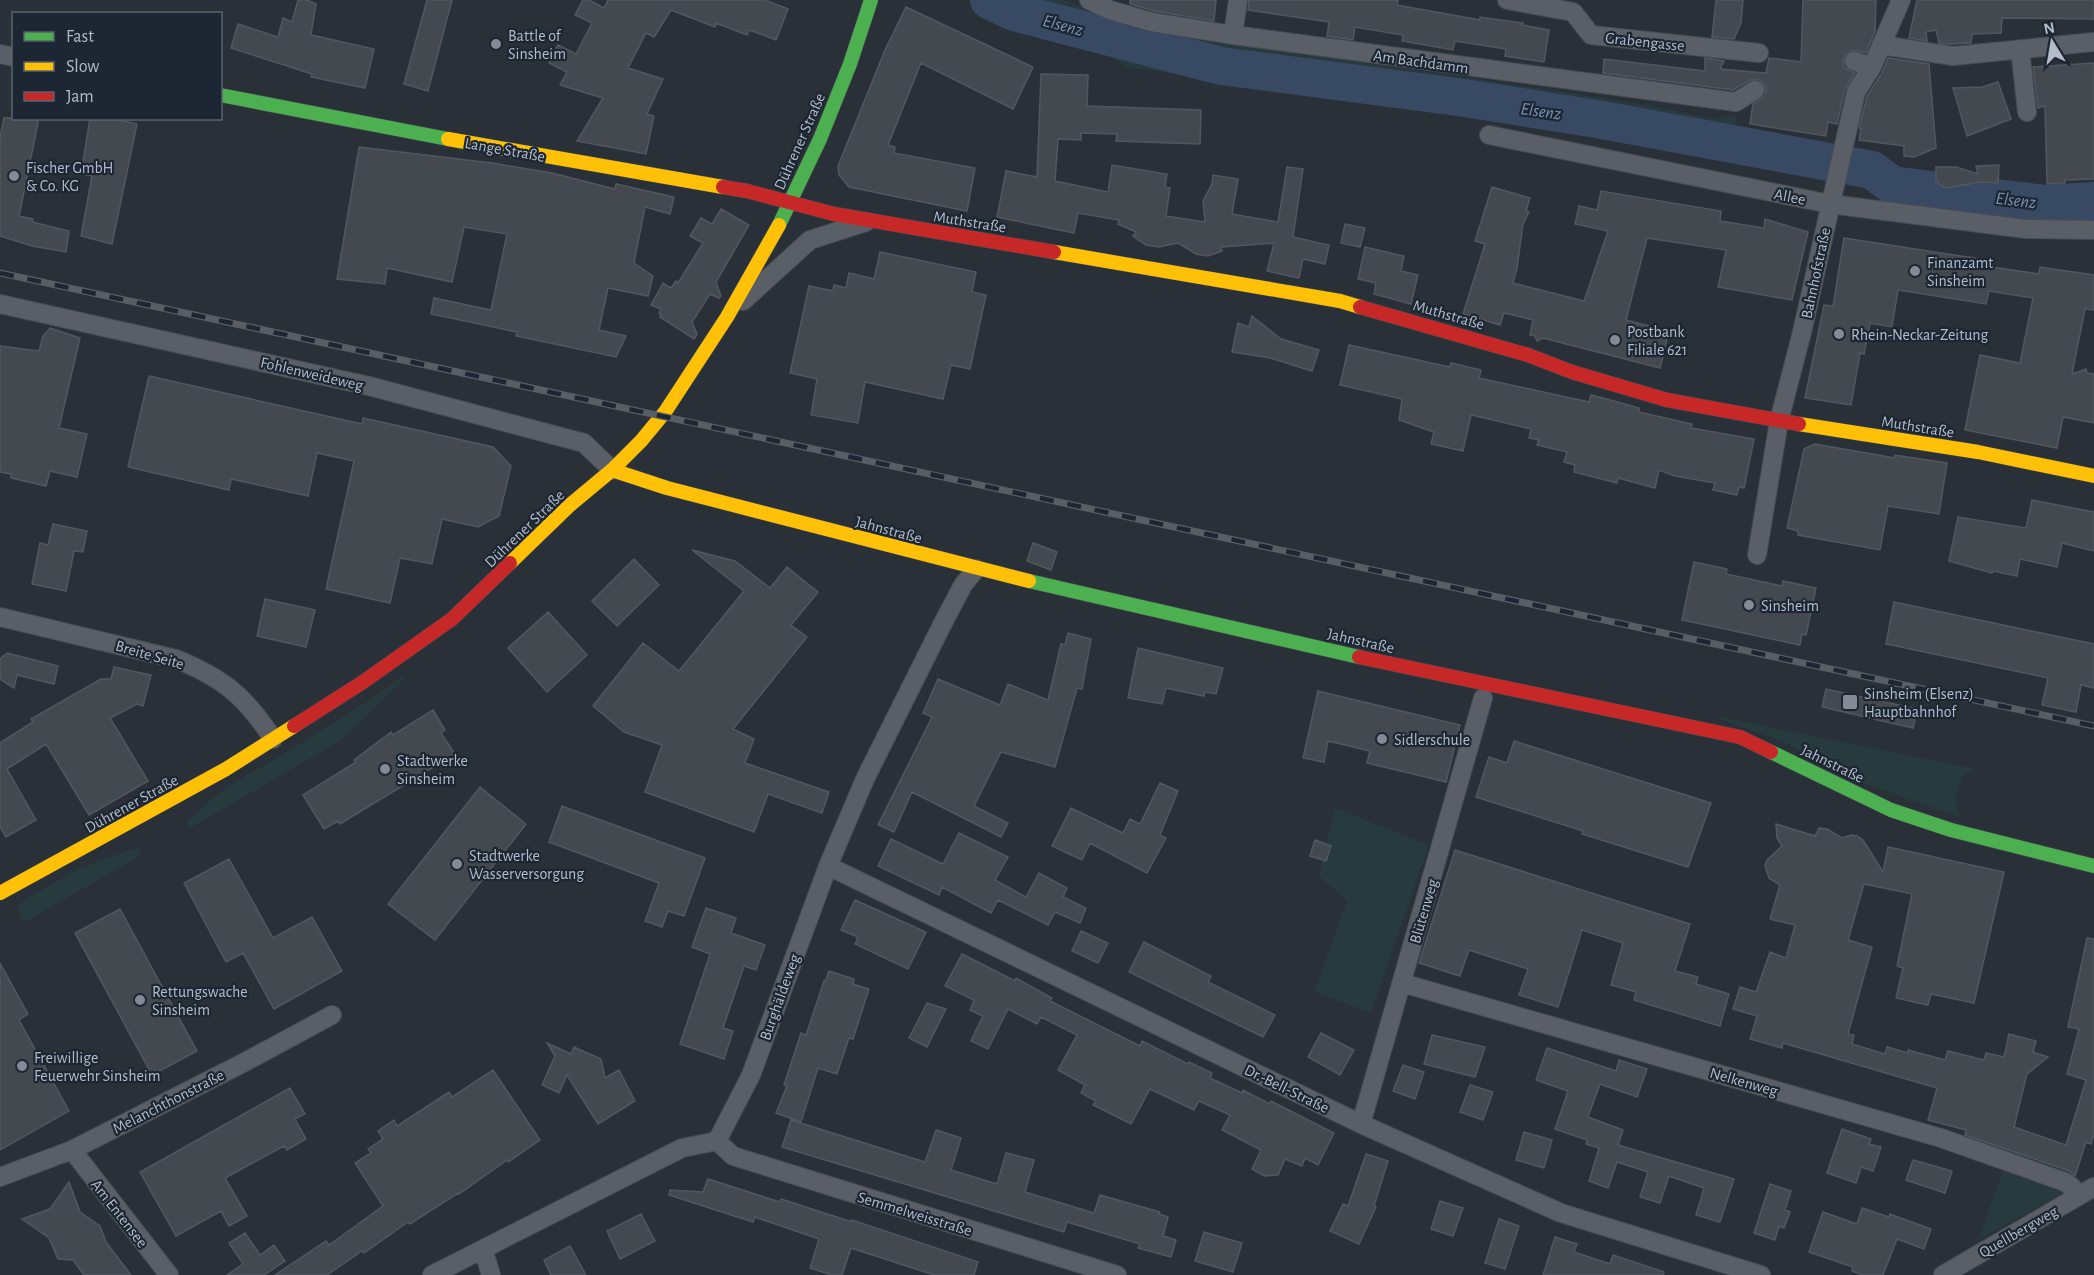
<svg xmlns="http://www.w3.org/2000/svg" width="2094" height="1275" font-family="'Alegreya Sans',sans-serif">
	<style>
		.green { fill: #273a3e }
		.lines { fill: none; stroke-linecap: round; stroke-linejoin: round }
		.river { stroke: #384963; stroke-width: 38 }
		.building { fill: #444950; stroke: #52575f; stroke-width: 1.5 }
		.street-casing { stroke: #484c53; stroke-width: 20 }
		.fast-casing { stroke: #484c53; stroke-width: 15 }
		.slow-casing { stroke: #484c53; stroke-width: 15 }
		.jam-casing { stroke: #484c53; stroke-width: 15 }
		.street { stroke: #5a5e66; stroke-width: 18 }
		.fast { stroke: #4caf50; stroke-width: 14 }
		.slow { stroke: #ffc107; stroke-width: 14 }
		.jam { stroke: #c62828; stroke-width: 14 }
		.rail-casing { stroke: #595d64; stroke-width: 7 }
		.rail { stroke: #1d2633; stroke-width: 4.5; stroke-dasharray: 14; stroke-linecap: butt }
		.poi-dot { fill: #848b96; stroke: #1d2633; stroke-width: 2 }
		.labels { text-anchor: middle; stroke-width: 4.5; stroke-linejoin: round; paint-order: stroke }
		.poi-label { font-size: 16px; fill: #b4bcc9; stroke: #1d2633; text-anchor: start }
		.street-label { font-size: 16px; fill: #b4bcc9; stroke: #1d2633 }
		.water-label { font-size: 18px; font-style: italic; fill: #7c92b1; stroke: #1d2633 }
	</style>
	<rect width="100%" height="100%" fill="#2a3038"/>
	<path class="green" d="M969,0H1064L1095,13L1170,34L1552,90L1653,106L1714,119L1737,114L1736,127L1833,144L1825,174L1723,155L1126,67L1089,42Z
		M403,676L404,679L340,741L190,828L186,822L225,788L282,755L365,703Z
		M1705,714L1975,769L1963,776L1955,799L1960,817L1856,781L1784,742Z
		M1335,808L1429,845L1371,1013L1314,992L1347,901L1319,876Z
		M138,847L142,855L23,923L17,909L23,901L78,869Z
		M2003,1170L2070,1189L1978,1240Z"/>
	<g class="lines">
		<path class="river" d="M989,0L1014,12L1221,66L1465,98L1597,119L1872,170L1892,185L2045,204L2094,201"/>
	</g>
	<path class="building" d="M298,0H307L316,4L311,35L374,49L365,88L311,77L312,74L231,48L238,24L278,37L283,18L292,22Z
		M427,0H452L428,91L404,84Z
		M583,0H589L604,8L608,0H765L788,9L776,40L749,30L747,35L716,23L715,27L671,10L654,37L646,33L628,68L663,79L647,114L654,116L646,154L577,141L603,98L560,85L567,72L549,63L558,45L576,54L592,23L575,15Z
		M1130,0H1216L1214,21L1154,11L1130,4Z
		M1249,0H1398L1397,5L1480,20V17L1523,23L1522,25L1549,30L1544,62L1505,56L1506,49L1455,41L1453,50L1402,41L1403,35L1355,27L1353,40L1327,36L1329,22L1248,10Z
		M1716,0H1743L1741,23L1734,39L1712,37Z
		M1803,0H1876L1875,31L1866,53L1852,50L1844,57L1843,63L1845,68L1855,73L1845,89L1837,124L1828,122L1826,136L1750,124L1753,104L1765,96L1766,90L1765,85L1760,80H1750L1733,90L1603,73L1604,59L1705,71V58L1724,61L1720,69L1766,73L1769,58L1801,62Z
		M1917,0H2094V19L2002,18L2001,33L1972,34L1971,43L1948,44L1939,43L1936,30L1926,32L1927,41L1909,38Z
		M906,7L1033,67L1013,109L921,63L888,145L895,147L894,153L975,168L967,211L849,187L839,175L838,166L885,50Z
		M1888,58L1929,64L1936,148L1914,157L1904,156V146L1859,140L1861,128H1859L1867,96L1882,73Z
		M2094,63V179L2065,180V183L2047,184L2045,106L2038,108L2033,67Z
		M1041,74L1088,75L1087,106L1201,110L1200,144L1116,141L1117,134L1081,133V140L1058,139L1055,181L1108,192L1112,165L1167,174L1165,187L1170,188L1166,216L1205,222L1203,201L1212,184L1213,175L1238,179L1232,214L1278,222L1287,167L1303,169L1293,237L1329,245L1325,264L1303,259L1299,278L1267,271L1274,243L1221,247L1222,251L1208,256L1196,254L1178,243L1159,247L1146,245L1133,236L1136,232L1118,224L1119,220L1078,213L1074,233L997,217L1006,171L1037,177Z
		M1998,82L2011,119L1967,136L1953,88L1982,87Z
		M4,118H39L19,216L33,219L32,222L69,231L66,252L32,246L0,236V137Z
		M90,118H111L137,124L112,244L81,236L92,176L81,174Z
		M359,147L492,163L552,173L615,189L616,184L674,197L670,214L645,207L634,263L653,276L648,296L608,288L599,330L626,336L616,357L516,336L517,332L431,314L434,298L491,310L507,234L464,227L452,282L387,268L385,284L337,279Z
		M1999,165L1998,183L1981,182L1946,188L1940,185L1936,181V167H1956L1978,174L1976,166Z
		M1492,187L1530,198L1526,211L1529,212L1523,224L1517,268L1513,283L1584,301L1608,231L1575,224L1579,206L1597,210L1601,191L1721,211L1720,221L1764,228L1765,219L1808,232L1792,300L1718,287L1726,250L1647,238L1626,320L1669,331L1660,368L1543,338L1537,341L1535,336L1530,335L1533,320L1504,313L1500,325L1463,314L1485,244L1475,241Z
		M721,209L749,225L716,282L721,296L719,298L710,294L692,322L697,334L694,339L660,317L661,315L659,313L661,309L651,305L663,283L671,288L676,281L678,283L703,243L690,236L701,218L712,224Z
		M1345,224L1365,228L1360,247L1341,243Z
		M1844,238L1993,261L1992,267L2039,274L2040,267L2094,275V310L2085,309L2072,374L2086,369L2087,373L2094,374V423L2063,417L2057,448L1965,430L1980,355L2020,363L2033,298L1989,291L1986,304L1898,290L1892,327L1870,323L1864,354L1860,353L1851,405L1805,398L1824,305L1833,306Z
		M1365,247L1404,256L1401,271L1418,275L1411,304L1374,294L1376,283L1358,279Z
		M880,252L976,272L972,292L986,295L970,369L951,365L943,399L865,382L858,423L811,415L817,379L790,373L809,286L833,291L834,285L846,288L849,273L874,279Z
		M1252,316L1281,339L1319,350L1312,371L1270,358L1232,352L1238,323L1249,327Z
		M50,328L80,338L59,428L87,434L77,477L50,471L46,486L11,478V474L0,472V346L39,351L43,336Z
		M1349,345L1450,367L1451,363L1481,370L1479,378L1589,402L1591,395L1607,399L1639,408V412L1692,424L1691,428L1754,439L1744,488L1739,487L1737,495L1713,490L1715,483L1675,476L1659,470L1655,488L1618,478L1617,483L1574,472L1575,465L1564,462L1567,452L1537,445L1539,440L1529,438L1531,429L1471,415L1463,451L1431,444L1434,432L1399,420L1402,399L1340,385Z
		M149,376L362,424L363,418L493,447L511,466L499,516L478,527L442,519L432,564L400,558L390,603L326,589L354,461L317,453L308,496L231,479L229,490L128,467Z
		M1815,444L1895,458V455L1947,463L1939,514L1888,506L1880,550L1798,535V531L1787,528L1804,449Z
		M2032,500L2094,512V551L2062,543L2057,567L2020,559L2017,576L1993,571L1992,573L1949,561L1958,517L2026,528Z
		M53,524L87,531L83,552L74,551L66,591L32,584L40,543L48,545Z
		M1033,543L1057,552L1051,570L1027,561Z
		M692,550L735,561L770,588L787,567L818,592L791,625L807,637L733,729L754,739L745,763L829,792L822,813L768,794L754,832L645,792L662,745L624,732L593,706L643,643L679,671L744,591Z
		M634,559L659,585L617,626L592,601Z
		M1694,562L1727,569L1726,574L1782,586L1783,581L1816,588L1806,635L1802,634L1800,645L1682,620Z
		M265,599L315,610L306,647L257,636Z
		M1894,602L2094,644V688L2081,685L2076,712L2042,705L2048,678L1886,644Z
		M548,612L587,655L547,692L508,648Z
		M1068,633L1091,639L1082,689L1077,688L1055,767L1001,752L974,806L1008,823L1001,837L912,792L894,832L878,825L932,717L923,713L938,679L1000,705L1008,684L1048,700L1061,644L1065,645Z
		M1138,648L1223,668L1216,694L1205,692L1204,696L1166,688L1162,704L1128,698Z
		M7,653L58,666L54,684L17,675L14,688L0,679V659Z
		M114,667L151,675L143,706L137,704L110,718L148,781L89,815L46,744L7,769L36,820L6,837L0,827V743L33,722L31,719L101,679H111Z
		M1826,689L1917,709L1913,728L1822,707Z
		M1318,691L1460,725L1446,782L1367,763L1370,751L1328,741L1324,762L1303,758Z
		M433,710L445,730L441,733L455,754L340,824L338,821L324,829L303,795L356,762L354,760L391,732L393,735Z
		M1514,741L1711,803L1688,867L1582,834L1583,831L1476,797L1489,757L1507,763Z
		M1160,783L1178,791L1160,835L1166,838L1147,873L1090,843L1082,860L1052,846L1071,808L1123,833L1130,819L1140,824Z
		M480,787L526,824L435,940L388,904Z
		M562,806L705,858L684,916L668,911L662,927L645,921L659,883L549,842Z
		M1776,824L1815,836L1819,828L1827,829L1842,838L1851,835L1857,836L1863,840L1883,872L1888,847L2004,872L1974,1003L1931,994L1928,1005L1896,998L1903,968L1897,966L1912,894L1864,884L1848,940L1872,947L1848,1034L1854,1035L1852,1044L1885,1054L1887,1047L1908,1053V1050L1945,1060L1948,1051L1984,1060L1986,1053L2004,1057L2009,1034L2036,1041L2033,1052L2048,1057L2027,1074L2014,1127L2066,1145L2086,1080L2067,1074L2079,1029L2068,1027L2087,938L2094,939V1134L2091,1144L2086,1142L2075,1176L2069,1171L1965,1135L1966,1130L1928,1120L1937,1088L1783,1043L1782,1048L1750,1039L1757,1016L1733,1009L1740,987L1756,992L1770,952L1786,958L1795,925L1770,919L1780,885L1769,878L1765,866L1767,860L1782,846L1777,838Z
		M959,833L1008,857L995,880L1026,897L1039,873L1067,888L1063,897L1086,908L1080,923L1055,912L1048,925L998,900L991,913L942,887L939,895L878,866L891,839L943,864Z
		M1315,840L1331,846L1326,861L1310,856Z
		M1455,850L1690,924L1675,971L1698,977L1696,984L1729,994L1720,1026L1634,1000L1636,992L1611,985L1623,943L1582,930L1558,1007L1519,995L1528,969L1469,950L1460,976L1419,963Z
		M229,859L273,938L312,917L342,971L274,1009L243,953L226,962L184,883Z
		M855,900L926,932L908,969L855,944L858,937L841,930Z
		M706,908L736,918L731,933L765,945L756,970L744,966L723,1028L733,1031L724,1059L680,1044L710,954L692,947Z
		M120,909L197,1051L152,1075L75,933Z
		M1081,931L1108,943L1098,963L1072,951Z
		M1144,942L1211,976L1208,982L1275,1015L1263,1037L1129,972Z
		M962,954L1015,981L1016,978L1052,998L1050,1001L1140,1046L1142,1041L1188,1064L1189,1062L1212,1073L1210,1078L1242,1093L1243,1090L1270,1104L1271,1101L1334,1133L1318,1165L1305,1158L1302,1166L1285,1159L1278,1175L1264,1176L1252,1169L1261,1150L1222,1130L1230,1115L1199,1101L1194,1110L1150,1089L1131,1124L1093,1105L1096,1101L1081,1093L1085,1085L1058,1070L1077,1035L1041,1017L1037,1024L1008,1009L988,1049L971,1041L983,1016L970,1010L974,1000L945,986Z
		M0,963L28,1014L19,1020L69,1111L0,1150Z
		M829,971L854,979L853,984L869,989L853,1039L849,1038L837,1074L818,1068L801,1122L776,1113L787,1086L784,1085L801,1033L806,1035L824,981L825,982Z
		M927,1003L946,1009L927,1047L909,1038Z
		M1321,1033L1354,1050L1340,1075L1308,1057Z
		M1432,1035L1485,1047L1475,1077L1424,1064Z
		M547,1043L571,1054L574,1047L601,1059L605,1078L619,1070L635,1101L598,1124L567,1075L559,1093L542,1085L555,1056Z
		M1547,1048L1616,1071L1619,1060L1647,1069L1637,1097L1600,1084L1588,1117L1623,1130L1618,1145L1734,1179L1720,1222L1696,1215L1704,1188L1669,1176L1660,1203L1640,1197L1648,1172L1617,1162L1608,1188L1589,1181L1599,1148L1586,1144L1587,1140L1555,1129L1568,1091L1536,1080Z
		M1403,1065L1424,1072L1415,1099L1393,1091Z
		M493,1070L540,1140L508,1162L507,1160L459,1194L458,1193L410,1224L408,1222L364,1253L362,1251L327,1275H275L326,1241L329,1245L383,1206L355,1163L371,1153L368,1149L383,1139L378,1131L394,1120L397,1126L449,1092L452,1097Z
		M1470,1085L1493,1092L1483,1120L1460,1112Z
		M290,1088L305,1114L295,1119L306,1139L287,1150L284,1146L225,1178L247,1216L229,1226L221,1211L176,1236L140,1172Z
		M791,1120L925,1162L936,1130L961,1138L951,1170L997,1184L1006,1153L1034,1160L1025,1192L1094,1213L1100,1195L1160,1212L1159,1214L1168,1217L1163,1236L1176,1240L1171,1257L1138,1248L1140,1244L1067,1222L1064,1232L782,1147Z
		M1842,1129L1871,1139L1869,1144L1881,1147L1873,1171L1861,1167L1856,1183L1827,1173Z
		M1524,1132L1552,1140L1544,1168L1516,1160Z
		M1366,1154L1388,1161L1374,1206L1376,1207L1359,1244L1330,1231L1343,1204L1348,1206Z
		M1913,1160L1952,1171L1945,1193L1906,1180Z
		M708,1179L780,1202L781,1199L852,1222V1220L978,1262L974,1275H934L851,1248L842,1275H832L810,1268L819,1239L755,1217L753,1222L669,1195L670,1190L703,1192Z
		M69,1182L80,1212L100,1226L106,1242L131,1275H84L73,1260L58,1259L49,1238L22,1219L50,1209Z
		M1770,1184L1791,1191L1785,1210L1790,1212L1784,1228L1779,1226L1775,1240L1754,1233Z
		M1440,1201L1463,1208L1453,1236L1431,1229Z
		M1862,1208L1889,1217L1890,1214L1931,1229L1924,1249L1897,1239L1883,1275H1863L1852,1271L1853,1267L1809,1252L1823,1212L1857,1224Z
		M641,1214L655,1241L620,1259L607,1231Z
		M1499,1219L1519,1226L1505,1269L1485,1263Z
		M1204,1232L1242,1243L1233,1272L1195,1261Z
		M245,1233L260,1255L274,1245L285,1261L264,1275H227L243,1264L229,1243Z
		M1555,1237L1577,1244L1574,1252L1610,1264L1613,1255L1664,1272L1663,1275H1543Z
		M570,1246L586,1275H551L544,1260Z"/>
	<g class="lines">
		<defs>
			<path id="street" d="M1089,0L1110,10L1152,22L1233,35L1736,102L1755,90
				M1507,0L1573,12L1591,35L1759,53
				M1233,35L1238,0
				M1881,45L1953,56L2094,42
				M2020,49L2027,112
				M0,54L14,57
				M1854,61L1872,67
				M1489,135L1830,204L2026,229L2094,230
				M743,301L810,240L866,222
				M0,304L369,386L584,443L612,470
				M1757,555L1779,421L1802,332L1856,92L1872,67L1901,0
				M0,617L176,659C223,678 245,696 273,739
				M828,866L1361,1124L1561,1213L1761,1275
				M1402,983L1941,1138L2065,1182L2072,1187L2078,1196
				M1361,1124L1483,698
				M717,1141L733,1156L1117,1275
				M72,1150L169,1275
				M0,1177L72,1150L243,1063L332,1015
				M483,1249L491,1275
				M432,1275L682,1148L717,1141L751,1075L828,866L865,779L943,623L963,585L976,569
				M1943,1275L2094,1187"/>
			<path id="fast" d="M220,95L448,139
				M779,225L820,139L850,64L871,0
				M1029,581L1359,657
				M1771,752L1891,810L1951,830L2094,866"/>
			<path id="slow" d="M448,139L723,187
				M1054,252L1340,301L1360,307
				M1799,424L1978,452L2094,476
				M612,470L667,488L1029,581
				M510,563L570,505L612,470L641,441L665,412L727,317L779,225
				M0,893L226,769L294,726"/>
			<path id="jam" d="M723,187L747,191L834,214L1054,252
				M1360,307L1528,355L1572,372L1667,400L1799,424
				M1359,657L1740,737L1771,752
				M294,726L363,682L452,619L510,563"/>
		</defs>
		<use href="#street" class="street-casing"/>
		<use href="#fast" class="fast-casing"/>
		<use href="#slow" class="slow-casing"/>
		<use href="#jam" class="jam-casing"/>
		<use href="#street" class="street"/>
		<use href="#fast" class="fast"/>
		<use href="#slow" class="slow"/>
		<use href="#jam" class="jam"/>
		<defs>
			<path id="rail" d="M0,273L2094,726"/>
		</defs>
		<use href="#rail" class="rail-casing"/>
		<use href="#rail" class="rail"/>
	</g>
	<g class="poi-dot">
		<circle cx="496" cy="44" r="6"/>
		<circle cx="14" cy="176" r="6"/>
		<circle cx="1915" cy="271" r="6"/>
		<circle cx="1839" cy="334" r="6"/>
		<circle cx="1615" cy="340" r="6"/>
		<circle cx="1749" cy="605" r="6"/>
		<rect x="1842" y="694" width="16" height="16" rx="3"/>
		<circle cx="1382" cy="739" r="6"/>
		<circle cx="385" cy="769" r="6"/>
		<circle cx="457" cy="864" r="6"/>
		<circle cx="140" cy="1000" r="6"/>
		<circle cx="22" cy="1066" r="6"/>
	</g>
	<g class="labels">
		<g class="poi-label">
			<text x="508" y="41">Battle of<tspan x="508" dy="18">Sinsheim</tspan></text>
			<text x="26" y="173">Fischer GmbH<tspan x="26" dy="18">&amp; Co. KG</tspan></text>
			<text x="1927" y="268">Finanzamt<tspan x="1927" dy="18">Sinsheim</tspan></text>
			<text x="1627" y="337">Postbank<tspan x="1627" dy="18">Filiale 621</tspan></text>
			<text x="1851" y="340">Rhein-Neckar-Zeitung</text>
			<text x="1761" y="611">Sinsheim</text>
			<text x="1864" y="699">Sinsheim (Elsenz)<tspan x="1864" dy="18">Hauptbahnhof</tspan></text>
			<text x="1394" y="745">Sidlerschule</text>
			<text x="397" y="766">Stadtwerke<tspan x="397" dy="18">Sinsheim</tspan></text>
			<text x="469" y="861">Stadtwerke<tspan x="469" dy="18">Wasserversorgung</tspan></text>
			<text x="152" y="997">Rettungswache<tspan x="152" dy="18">Sinsheim</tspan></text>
			<text x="34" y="1063">Freiwillige<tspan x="34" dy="18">Feuerwehr Sinsheim</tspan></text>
		</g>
		<g class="street-label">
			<text transform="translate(1645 41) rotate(6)" y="6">Grabengasse</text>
			<text transform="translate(1421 61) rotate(8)" y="6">Am Bachdamm</text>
			<text transform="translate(799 141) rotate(-66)" y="6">Dührener Straße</text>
			<text transform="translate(505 149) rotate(10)" y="6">Lange Straße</text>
			<text transform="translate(1790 196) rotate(11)" y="6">Allee</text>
			<text transform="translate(970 221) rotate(9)" y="6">Muthstraße</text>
			<text transform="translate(1815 273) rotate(-78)" y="6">Bahnhofstraße</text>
			<text transform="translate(1449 314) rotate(16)" y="6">Muthstraße</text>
			<text transform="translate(312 373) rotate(13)" y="6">Fohlenweideweg</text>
			<text transform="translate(1918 426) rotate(9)" y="6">Muthstraße</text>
			<text transform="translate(524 528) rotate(-44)" y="6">Dührener Straße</text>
			<text transform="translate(889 529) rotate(15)" y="6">Jahnstraße</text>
			<text transform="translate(1361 640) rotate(13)" y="6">Jahnstraße</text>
			<text transform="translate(150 654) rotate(16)" y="6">Breite Seite</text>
			<text transform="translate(1833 763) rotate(26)" y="6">Jahnstraße</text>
			<text transform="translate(131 803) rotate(-29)" y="6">Dührener Straße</text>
			<text transform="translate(1423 911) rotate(-74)" y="6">Blütenweg</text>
			<text transform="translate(779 997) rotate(-70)" y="6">Burghäldeweg</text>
			<text transform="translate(1744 1081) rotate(16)" y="6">Nelkenweg</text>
			<text transform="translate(1287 1088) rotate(26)" y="6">Dr.-Bell-Straße</text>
			<text transform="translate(168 1101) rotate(-27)" y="6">Melanchthonstraße</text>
			<text transform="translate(120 1213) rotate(52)" y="6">Am Entensee</text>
			<text transform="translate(915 1213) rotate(17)" y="6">Semmelweisstraße</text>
			<text transform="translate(2018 1231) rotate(-30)" y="6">Quellbergweg</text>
		</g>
		<g class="water-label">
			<text transform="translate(1063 25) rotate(15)" y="6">Elsenz</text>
			<text transform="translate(1541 111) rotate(8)" y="6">Elsenz</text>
			<text transform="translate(2016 200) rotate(7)" y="6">Elsenz</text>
		</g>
	</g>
	<rect x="12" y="12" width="210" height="108" fill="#1d2633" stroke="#59626f" stroke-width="1.5"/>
	<rect x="24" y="32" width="30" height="9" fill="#4caf50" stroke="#59626f" stroke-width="1.5"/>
	<text x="66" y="42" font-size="18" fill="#b4bcc9">Fast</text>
	<rect x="24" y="62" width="30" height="9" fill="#ffc107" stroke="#59626f" stroke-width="1.5"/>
	<text x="66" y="72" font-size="18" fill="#b4bcc9">Slow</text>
	<rect x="24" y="92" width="30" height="9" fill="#c62828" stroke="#59626f" stroke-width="1.5"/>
	<text x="66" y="102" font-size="18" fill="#b4bcc9">Jam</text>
	<g transform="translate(2052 42) rotate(349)" stroke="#1d2633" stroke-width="4.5" paint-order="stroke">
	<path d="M0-4.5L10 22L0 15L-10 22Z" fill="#b4bcc9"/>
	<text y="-9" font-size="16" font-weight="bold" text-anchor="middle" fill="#b4bcc9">N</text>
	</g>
</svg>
